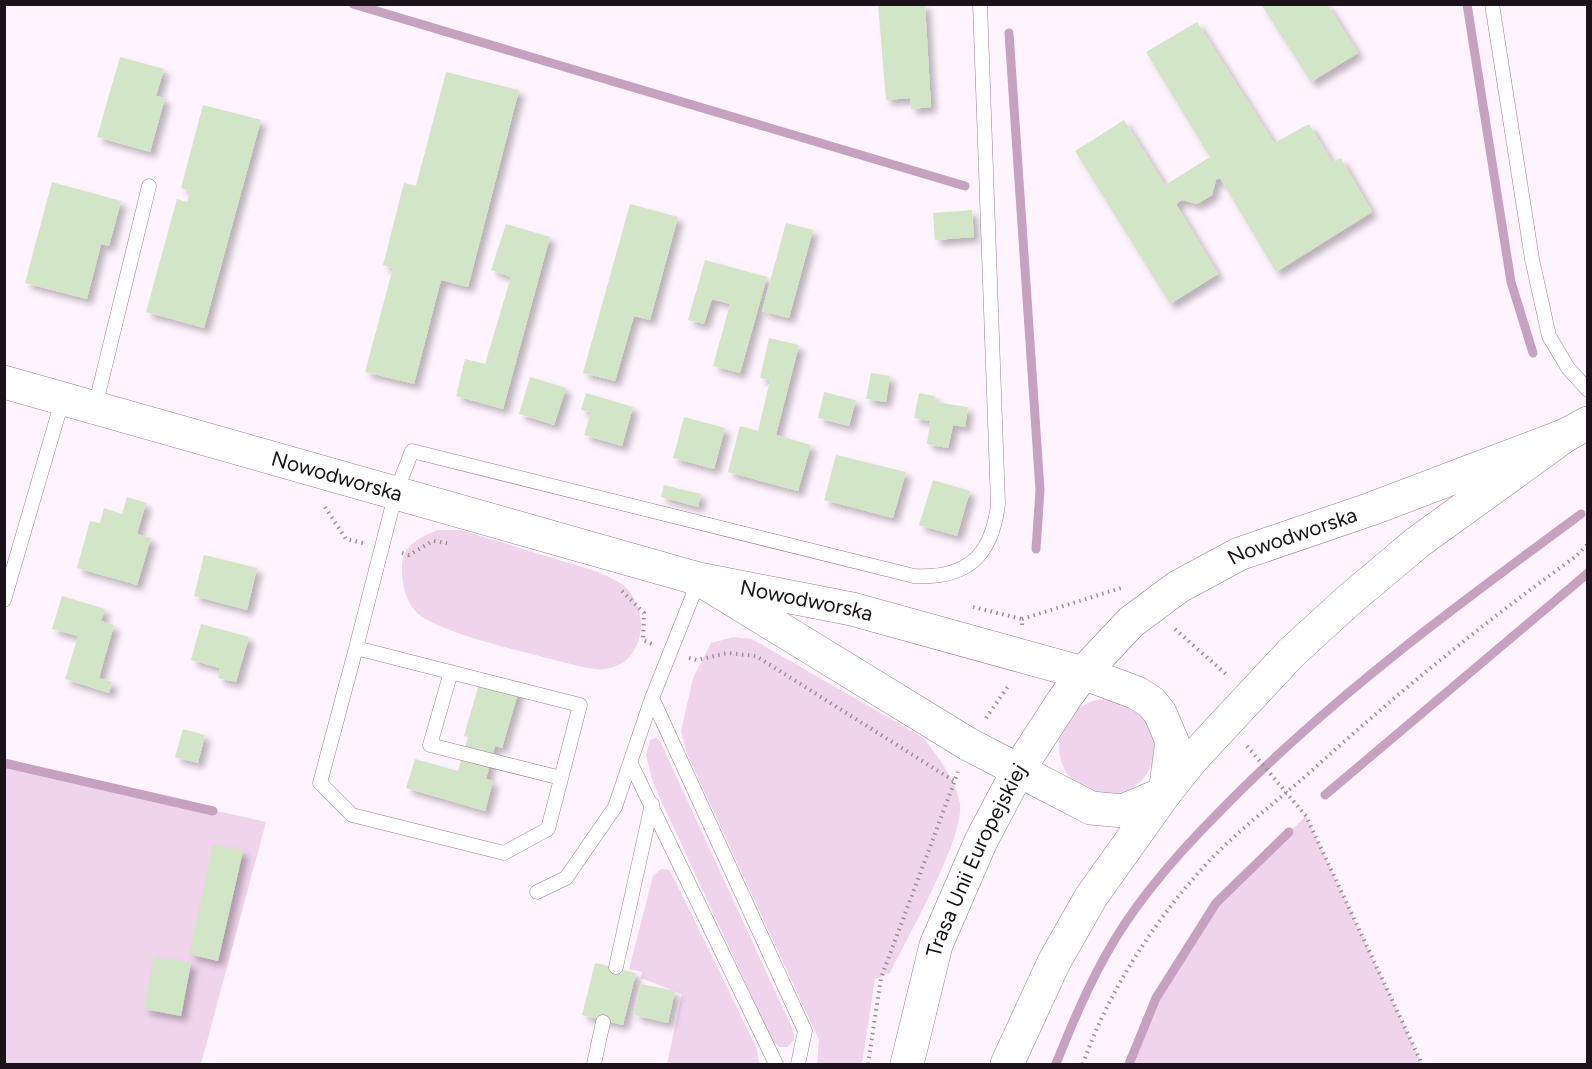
<svg xmlns="http://www.w3.org/2000/svg" width="1592" height="1069" font-family="Figtree,sans-serif">
	<style>
		.green { fill: #f0d4ec }
		.lines { fill: none; stroke-linecap: round; stroke-linejoin: round }
		.stream { stroke: #c6a1c0; stroke-width: 9 }
		.building { fill: #d3e5c7; filter: url(#shadow) }
		.service-casing { stroke: #987e94; stroke-width: 15 }
		.tertiary-casing { stroke: #987e94; stroke-width: 34 }
		.secondary-casing { stroke: #987e94; stroke-width: 34 }
		.path { stroke: #9a9099; stroke-width: 4; stroke-dasharray: 1.5 4.5; stroke-linecap: butt }
		.service { stroke: #fff; stroke-width: 14 }
		.tertiary { stroke: #fff; stroke-width: 33 }
		.secondary { stroke: #fff; stroke-width: 33 }
		.labels { text-anchor: middle; stroke-width: 4.5; stroke-linejoin: round; paint-order: stroke }
		.street-label { font-size: 21px; fill: #1b121a; stroke: #fff3fd }
	</style>
	<defs>
		<filter id="shadow"><feDropShadow dx="5.5" dy="5.5" stdDeviation="3" flood-color="#0004"/></filter>
	</defs>
	<rect width="100%" height="100%" fill="#fff3fd"/>
	<path class="green" d="M438,530H461L598,572C606,576 615,579 623,585C650,607 647,658 611,668C600,671 589,668 578,666C542,656 442,635 417,613C406,602 402,585 402,570C401,546 418,538 438,530Z
		M734,637L752,639L922,737C936,752 957,783 960,804C964,839 907,938 890,973L875,979L862,1064H817L819,1040L687,754L681,731L693,678L711,643Z
		M1059 747a48 48 0 1 1 96 0a48 48 0 1 1-96 0Z
		M656,738L660,741L793,1030L794,1040L787,1047H779L773,1042L653,783L646,755L650,740Z
		M5,763L266,822L201,1064H5Z
		M1306,816L1422,1064H1129L1156,998L1216,903Z
		M661,869L670,870L757,1049L759,1064H667L682,994L641,978L642,972L629,969L653,876Z"/>
	<g class="lines">
		<path class="stream" d="M353,4L965,186
			M1467,4L1511,282L1533,353
			M1009,33L1040,490L1036,549
			M4,763L213,811
			M1325,795L1588,573
			M1056,1064C1075,1016 1097,965 1126,922C1159,873 1198,833 1239,792C1344,688 1463,601 1581,514
			M1129,1064L1156,998L1216,903L1289,832"/>
	</g>
	<path class="building" d="M878,4H925L931,107L911,109L910,98L886,100Z
		M1261,4H1327L1358,53L1311,82Z
		M1197,22L1274,143L1309,124L1332,162L1341,158L1372,212L1276,272L1220,178L1216,180L1212,195L1197,204L1182,200L1176,204L1218,274L1170,304L1075,151L1124,120L1165,185L1210,157L1146,52Z
		M120,57L164,69L156,96L165,98L150,152L97,137Z
		M446,72L519,90L468,287L441,280L414,384L365,372L393,268L383,265L404,183L416,186Z
		M203,105L261,120L204,328L146,312L177,199L187,202L190,191L181,188Z
		M52,182L121,201L109,246L101,244L87,299L25,283Z
		M630,204L678,217L650,320L634,316L615,381L583,373Z
		M972,210L974,237L935,240L933,213Z
		M786,223L813,230L789,318L762,311Z
		M506,224L550,237L503,409L456,396L465,359L485,364L511,277L491,270Z
		M705,260L767,277L740,373L713,366L730,304L712,299L704,324L688,320Z
		M769,338L799,345L776,435L811,445L798,491L728,472L740,426L758,431L770,380L760,378Z
		M871,373L890,376L886,402L866,399Z
		M530,377L566,388L554,425L519,414Z
		M824,392L856,400L849,426L818,418Z
		M586,393L633,407L622,446L584,435L591,412L581,410Z
		M919,393L935,396L934,402L968,407L965,427L953,425L948,448L927,444L930,421L914,418Z
		M684,417L725,428L714,469L673,458Z
		M836,455L906,472L893,518L824,500Z
		M933,480L970,491L957,536L919,525Z
		M664,485L701,494L698,507L661,497Z
		M127,497L146,503L137,534L151,538L137,585L77,568L90,521L100,523L104,508L122,514Z
		M204,555L257,568L247,610L194,596Z
		M62,596L105,609L101,621L114,625L99,678L112,682L109,693L65,679L78,636L52,629Z
		M201,624L249,637L236,682L218,678L220,668L191,660Z
		M482,673L521,683L502,748L495,746L486,779L493,781L485,811L406,788L415,759L458,771L468,737L464,736Z
		M183,729L205,735L198,763L175,757Z
		M213,844L243,851L218,961L189,954Z
		M154,956L191,963L181,1016L144,1009Z
		M595,963L636,973L623,1025L582,1015Z
		M641,984L675,991L668,1023L634,1015Z"/>
	<g class="lines">
		<defs>
			<path id="service" d="M1492,4L1532,259L1549,336L1568,368L1588,390
				M95,407L149,186
				M4,600L63,398
				M356,648L320,783L352,815L504,853L548,829L580,705L356,648L396,492L412,451L914,576C967,579 992,556 998,504L980,4
				M451,672L430,745L561,778
				M652,698L805,1031L798,1064
				M631,764L776,1064
				M537,892L566,878L615,807L652,698L699,580
				M616,967L652,804
				M594,1064L603,1022"/>
			<g id="tertiary">
				<path id="s1" d="M4,382L699,579L852,609L1083,673L1137,693L1151,702L1160,713L1172,741L1165,793L1123,811L1091,808L968,744L699,579"/>
			</g>
			<g id="secondary">
				<path id="s2" d="M907,1064L936,945L981,841L1019,769L1063,701L1083,673L1131,622L1178,587L1239,554L1371,509L1566,435"/>
				<path d="M1007,1064L1054,962L1091,897L1165,793L1193,758L1291,653L1349,600L1418,542L1566,435L1588,423"/>
			</g>
		</defs>
		<use href="#service" class="service-casing"/>
		<use href="#tertiary" class="tertiary-casing"/>
		<use href="#secondary" class="secondary-casing"/>
		<path class="path" d="M325,507L346,539L363,543
			M402,553L409,555L433,541L447,543
			M622,591L644,613L643,640L652,644
			M973,607L1022,619
			M1022,625V619L1121,588
			M1175,629L1228,676
			M689,658L697,660L728,653L756,656L954,781
			M986,718L1009,685
			M1247,746L1306,816L1422,1064
			M868,1064L881,978L958,772
			M1083,1064C1109,989 1157,916 1212,858C1241,828 1276,802 1308,774C1395,695 1479,626 1575,557L1588,544"/>
		<use href="#service" class="service"/>
		<use href="#tertiary" class="tertiary"/>
		<use href="#secondary" class="secondary"/>
	</g>
	<g class="labels">
		<g class="street-label">
			<text dy="7" stroke="none"><textPath href="#s1" startOffset="346">Nowodworska</textPath></text>
			<text dy="7" stroke="none"><textPath href="#s2" startOffset="687">Nowodworska</textPath></text>
			<text dy="7" stroke="none"><textPath href="#s1" startOffset="832">Nowodworska</textPath></text>
			<text dy="7" stroke="none"><textPath href="#s2" startOffset="216">Trasa Unii Europejskiej</textPath></text>
		</g>
	</g>
	<rect width="1592" height="1069" fill="none" stroke="#1b121a" stroke-width="12"/>
</svg>
